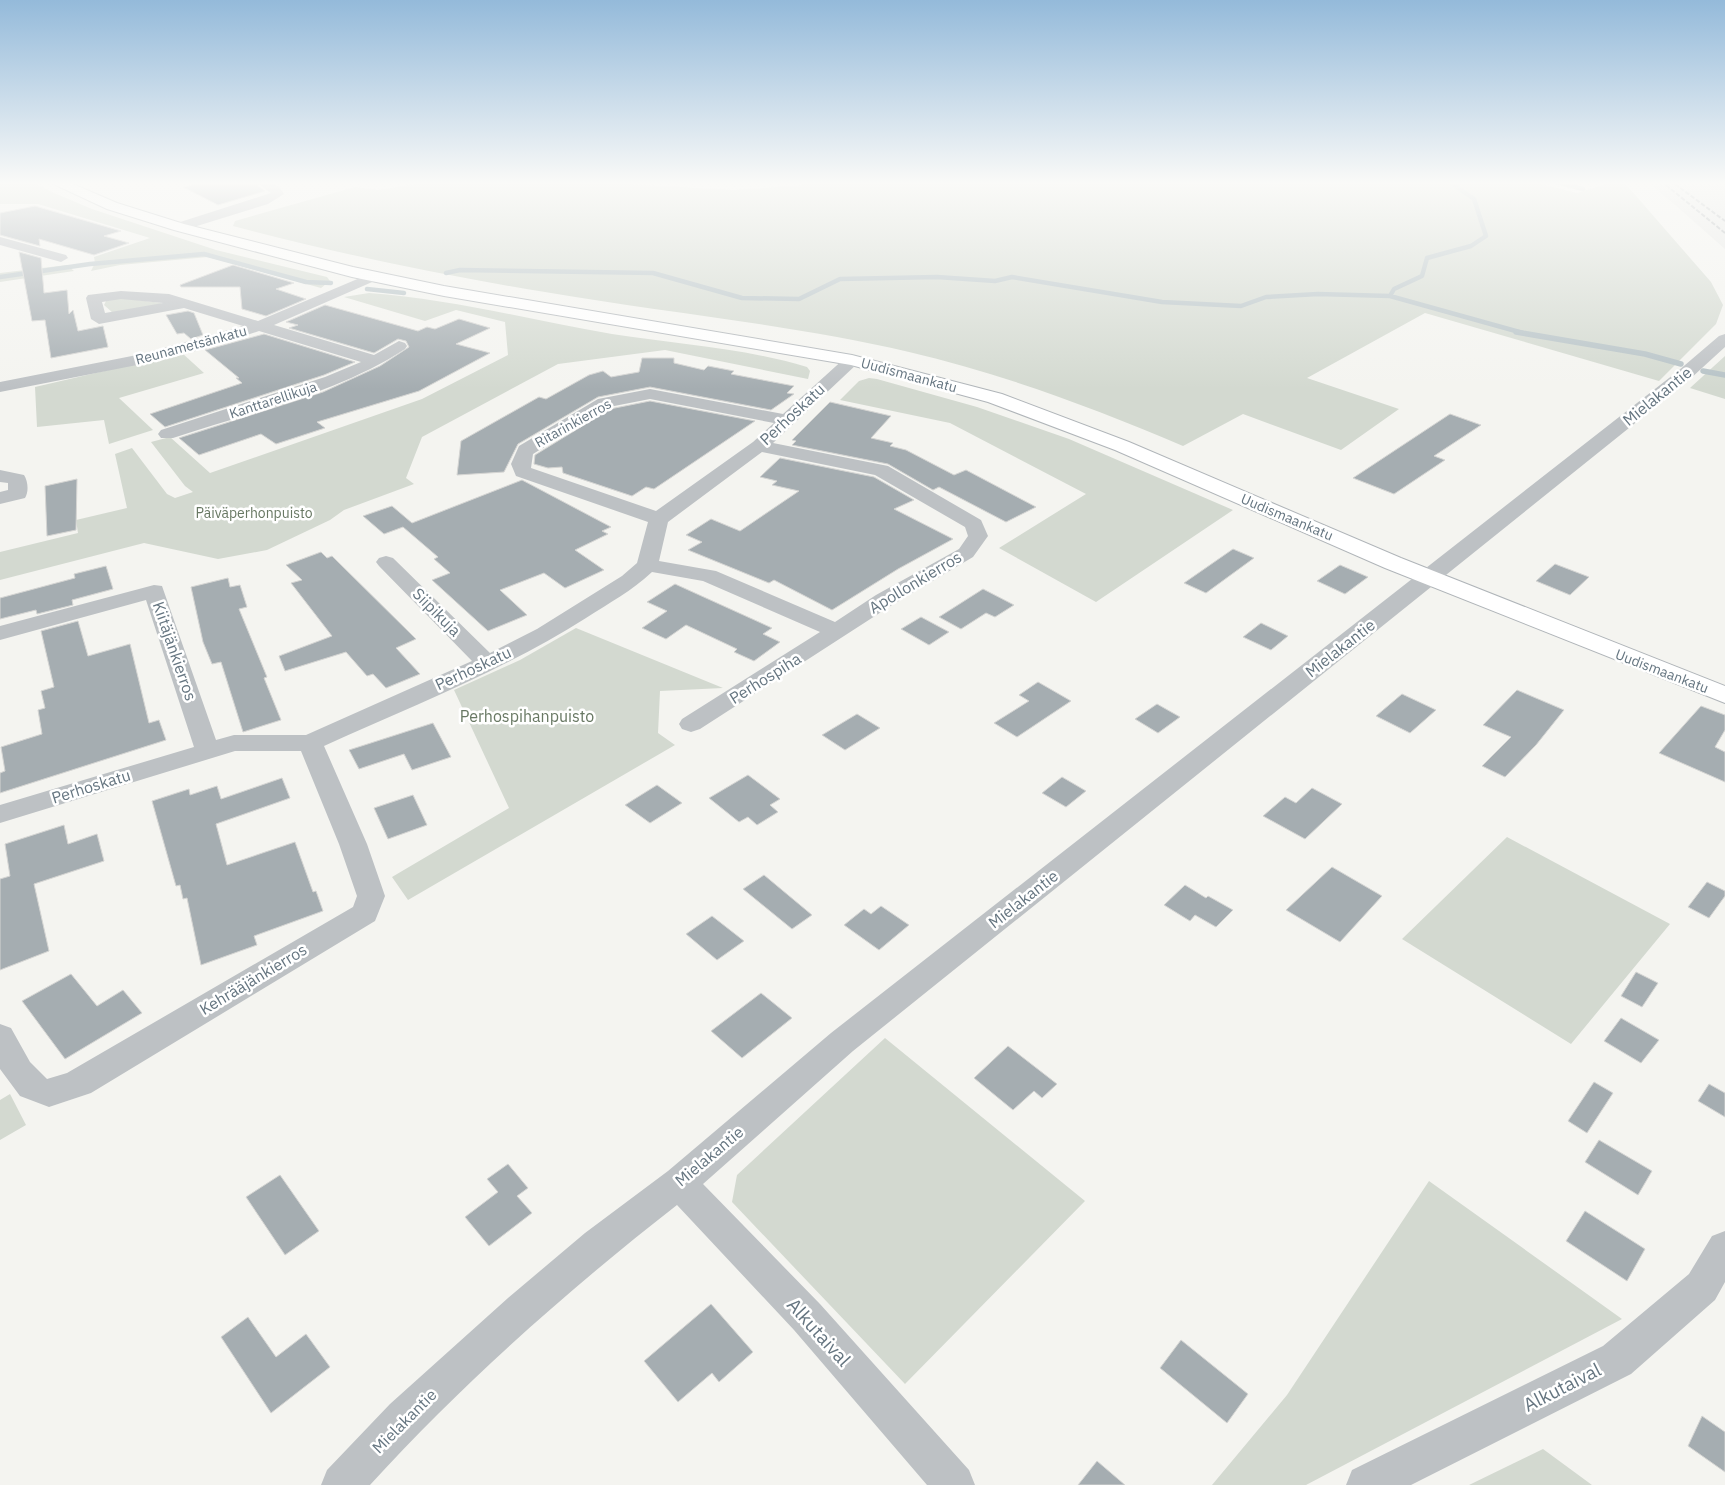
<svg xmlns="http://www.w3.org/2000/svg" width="1725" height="1485" font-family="'IBM Plex Sans',sans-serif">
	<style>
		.built { fill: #e5e6e4 }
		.green { fill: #d3d9d0 }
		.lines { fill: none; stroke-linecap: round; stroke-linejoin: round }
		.stream-far1 { stroke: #b6c2c6; stroke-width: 4.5 }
		.stream { stroke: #b6c2c6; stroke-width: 5.5 }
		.building { fill: #a5adb1; stroke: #d5d5d3 }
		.secondary-casing { stroke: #b0b5b9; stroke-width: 2 }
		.street { fill: #bdc1c4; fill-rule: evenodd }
		.secondary { fill: #fff; fill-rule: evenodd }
		.rail { stroke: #9da3a8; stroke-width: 2; stroke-dasharray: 4.5 2; stroke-linecap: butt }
		.labels { text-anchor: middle; stroke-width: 5; stroke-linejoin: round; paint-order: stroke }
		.far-street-label { font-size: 14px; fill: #657580; stroke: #fff }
		.far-park-label { font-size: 14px; fill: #687863; stroke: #fff }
		.street-label { font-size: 16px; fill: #657580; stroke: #fff }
		.park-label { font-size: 16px; fill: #687863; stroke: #fff }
		.near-street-label { font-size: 19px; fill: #657580; stroke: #fff }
	</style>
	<rect width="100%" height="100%" fill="#f4f4f0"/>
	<path class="built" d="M1648,181H1725V249L1657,189Z"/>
	<path class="green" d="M1,181H31L54,193L92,209L216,250L327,277L330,281L321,288L208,257L120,265L91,271L95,263L94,257L150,238L38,204H0V185L3,184Z
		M421,181H576L733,190L793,186L826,181H1529L1577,193L1616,181H1623L1711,282L1723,305L1716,324L1659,381L1425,313L1307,378L1399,409L1341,450L1243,414L1183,446C1094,408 1003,374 909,352C789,324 666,313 545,292C440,275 336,253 233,226L235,221L355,187L378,190L416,184Z
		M67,265L74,271L0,282V273Z
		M369,293C451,299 531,320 612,334C677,344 744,348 807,367L810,371L808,379L665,350L558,364L422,437L406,478L414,484L344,510L330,520L267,550L218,559L144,543L0,580V552L78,533L76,520L127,508L115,454L132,448L167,494L175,498L193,492L185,486L151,442L170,437L210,473L422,399L508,355L505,322L456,310L425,321L344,297Z
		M120,298L162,303L157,306L113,313L104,305L106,301Z
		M182,353L204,373L119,398L153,430L109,444L104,420L37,427L35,387Z
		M1725,356V399L1690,388Z
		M869,378L877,379L977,407L1069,439L1233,510L1096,602L999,548L1086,494L950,423L840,400L859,381Z
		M576,628L723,688L660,691L658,733L675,745L408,900L392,877L509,808L454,690L520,660Z
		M1507,837L1670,924L1571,1044L1402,939Z
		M885,1038L1085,1201L905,1384L732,1202L737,1175Z
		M10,1094L26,1125L0,1140V1100Z
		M1429,1181L1622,1319L1306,1485H1212L1287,1395Z
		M1543,1449L1592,1485H1469Z"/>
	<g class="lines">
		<path class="stream-far1" d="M1553,181L1583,189
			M446,273L460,270L653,273L742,298L799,299L840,279L937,277L995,281L1012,277L1162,302L1241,306L1266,297L1318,294L1390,296L1523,333
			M0,277L90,264L204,254L306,282L331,283
			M367,289L404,293
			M1390,296L1394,289L1422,276L1427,258L1471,246L1486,236L1474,199L1448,181"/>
		<path class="stream" d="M1516,332L1645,354L1681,364
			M1703,371L1725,375"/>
	</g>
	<path class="building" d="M201,181H252L265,191L218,205L183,187L201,183Z
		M35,206L121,231L104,236L129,243L94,255L39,239L40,246L0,235V213Z
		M19,252L41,258L44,293L67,290L69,314L73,310L78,331L103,326L108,347L51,358L45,320L32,321Z
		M233,265L294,283L276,289L306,299L266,316L242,309L240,287H181L180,285Z
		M325,305L418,331L427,327L435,329L459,319L490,328L456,344L490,353L419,391L317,422L325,428L276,444L261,434L199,455L179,438L323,392L380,366L409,347L406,341L398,339L374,353L289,328L298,325L286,322Z
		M188,311L194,313L203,335L191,339L184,333L177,334L166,315Z
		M264,334L355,362L324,375L165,427L150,414L242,383L236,378H239L205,350Z
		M642,358H674V363L704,370L708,366L734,371L731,374L794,386L787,393L794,394L771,410L650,387L598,397L518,444L504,472L457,475L461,441L539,397L546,399L589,375L603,371L611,377L639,372Z
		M650,401L755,421L654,489L646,487L632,496L563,473L562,467L548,468L534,464L535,455L610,409Z
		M830,402L891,416L871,438L893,443L890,446L906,450L954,475L966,470L1036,507L1006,522L939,487L933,490L888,464L792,445L796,441L792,440Z
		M1450,414L1481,425L1434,456L1445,460L1394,494L1353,478Z
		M780,458L874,477L914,500L894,509L953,539L898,569L832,610L774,580L769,583L688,550L702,542L686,535L711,519L740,531L799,491L772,485L777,481L760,477Z
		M77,479L76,530L47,536L45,486Z
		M522,480L611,527L602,531L608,534L575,550L604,570L565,588L544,573L500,590L527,615L488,631L432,580L450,573L434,559L438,557L403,527L384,534L363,516L392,506L412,523Z
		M1233,549L1254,558L1206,593L1184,583Z
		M321,552L327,558L332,556L416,639L396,648L420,674L386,688L373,674L367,676L346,652L285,671L279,656L332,636L291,583L302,580L286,565Z
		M1555,564L1589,577L1570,595L1536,581Z
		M1340,565L1368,577L1345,594L1317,581Z
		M106,566L113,589L72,600L73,605L37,614L36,610L0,619V598L75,578L74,574Z
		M228,578L230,587L240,585L247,607L239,609L267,677L264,678L281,720L243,732L221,662L212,664L203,642L191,587Z
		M675,584L772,628L763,634L780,642L754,661L734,652L737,649L686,625L666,639L642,628L667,611L647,602Z
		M983,589L1014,605L995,617L986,613L961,629L939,617Z
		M921,617L949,632L929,645L901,629Z
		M78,621L88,656L130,644L149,723L159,720L166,740L0,793V773L5,771L1,747L42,734L38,710L45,708L41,691L54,687L41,631Z
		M1261,623L1288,636L1271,650L1243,637Z
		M1038,682L1071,701L1017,737L994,723L1029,701L1019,695Z
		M1517,690L1564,710L1536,745L1505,777L1482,766L1511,737L1483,725Z
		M1402,694L1436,710L1410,733L1376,716Z
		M1157,704L1180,717L1158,733L1135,719Z
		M1701,706L1725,715V730L1715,747L1725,752V782L1659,753Z
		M857,714L880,728L845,750L822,735Z
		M433,723L451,757L412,770L404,754L359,769L349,750Z
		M748,775L780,799L770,805L778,812L757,825L748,817L739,822L709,798Z
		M1062,777L1086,791L1066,807L1042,793Z
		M282,778L290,798L216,824L227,865L295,842L313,892L316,891L323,911L254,936L257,945L201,965L187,898L183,899L180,885L176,886L152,801L189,789L190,795L217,786L221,799Z
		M657,785L682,803L650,823L625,805Z
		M1312,788L1342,804L1305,839L1263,816L1285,797L1296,803Z
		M413,795L427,825L388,839L374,808Z
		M64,825L68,844L97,834L104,861L34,884L49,951L0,970V879L10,876L5,844Z
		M1332,867L1382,896L1340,942L1286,910Z
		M764,875L812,915L792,929L743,889Z
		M1707,882L1725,891V896L1709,918L1688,907Z
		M1185,885L1206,898L1208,896L1233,910L1216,927L1195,915L1190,921L1164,905Z
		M881,906L909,925L879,950L844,925L864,909L871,914Z
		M712,916L744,941L717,960L686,934Z
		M1636,972L1658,983L1642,1007L1621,996Z
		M71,974L97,1006L123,990L142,1013L65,1059L22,1001Z
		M761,993L792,1018L742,1058L711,1031Z
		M1621,1018L1659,1040L1641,1063L1604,1041Z
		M1008,1046L1057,1084L1042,1098L1034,1091L1013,1110L974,1078Z
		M1594,1082L1613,1093L1587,1133L1568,1121Z
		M1709,1084L1725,1093V1117L1698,1101Z
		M1599,1140L1652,1171L1638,1195L1585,1162Z
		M508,1164L528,1188L517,1196L532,1213L489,1246L465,1217L498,1192L487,1179Z
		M280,1175L319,1231L285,1255L246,1197Z
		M1585,1211L1645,1249L1627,1281L1566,1241Z
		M711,1304L753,1352L719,1382L712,1373L678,1402L644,1361Z
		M248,1317L276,1357L306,1334L330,1367L271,1413L221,1337Z
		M1181,1340L1248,1394L1227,1423L1160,1368Z
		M1702,1416L1725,1432V1472L1688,1446Z
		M1097,1461L1125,1485H1078Z"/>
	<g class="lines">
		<defs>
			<path id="secondary" d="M47,181H66L117,203L184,224L353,267L444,286L852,355L1002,394L1129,442L1401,558L1725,686V703L1385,568L1115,450L988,402L851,365L444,296L352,277L174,230L107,209Z"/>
		</defs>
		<use href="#secondary" class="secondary-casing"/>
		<path class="street" d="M254,181C268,181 277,181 284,194L268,204L184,230L179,231L172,227L174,224L271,193Z
			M0,237L66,255L68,258L61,262L0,245Z
			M374,272L381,276L379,279L274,325L374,355L399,341L405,343L407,346L405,349C338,393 249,413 173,438H161L158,434L161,430L325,377L361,362L259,331L204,349L142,364L0,392V382L142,354L243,326L184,308L99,324L91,319L86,298L88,295L121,291L169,294L258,321ZM121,299L163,303L105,313L102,302Z
			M1725,334V347L1690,379L853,1051L703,1184L820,1304L969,1470L975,1485H927L794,1330L677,1205C568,1290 463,1383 370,1485H321L327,1470L390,1404L508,1298L585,1233L668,1171L831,1033L1678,371L1719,336Z
			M852,355L860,360L858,363L773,443L888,466L981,520L988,536L973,557L892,605L700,729L691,732L682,729L679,724L682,719L820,632L703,581L652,572C632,591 609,603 586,618C504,670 412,706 324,746L367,844L385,896L375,921L91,1093L49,1107L20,1096L0,1069V1024L11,1028L30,1062L47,1079L67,1073L353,907L357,896L339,844L301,751H235L0,823V805L194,747L146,600L0,640V626L154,585L162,586L216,740L234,735H306L472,661L379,566L376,562L379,558L386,556L393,558L490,653L537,629L622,576L637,563L648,522L516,476L511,464L519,446L598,399L650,389L783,414L846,357ZM650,399L774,423L753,442L656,511L531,468L533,454L609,407ZM762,452L875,475L965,527L968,536L959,549L876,595L835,622L716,571L659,561L668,522Z
			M0,470L24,475C28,481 29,492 25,498L0,504V492L8,490V483L0,482Z
			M1725,1231V1282L1715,1300L1631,1374L1411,1485H1346L1352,1470L1603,1346L1689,1274L1712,1236Z"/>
		<use href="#secondary" class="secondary"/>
		<path class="rail" d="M1661,181L1725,233
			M1675,184L1725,221"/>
	</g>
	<linearGradient id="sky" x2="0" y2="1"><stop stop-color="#94bada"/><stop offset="0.47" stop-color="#fafaf8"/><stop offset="1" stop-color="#fafaf8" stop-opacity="0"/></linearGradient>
	<rect width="1725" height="389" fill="url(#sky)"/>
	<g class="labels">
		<g class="far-street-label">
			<text transform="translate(191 345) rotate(-15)" y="5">Reunametsänkatu</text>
			<text transform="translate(909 375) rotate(15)" y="5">Uudismaankatu</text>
			<text transform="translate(273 400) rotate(-18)" y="5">Kanttarellikuja</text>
			<text transform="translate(573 423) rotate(-29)" y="5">Ritarinkierros</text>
			<text transform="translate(1287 517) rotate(23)" y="5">Uudismaankatu</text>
			<text transform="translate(1662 671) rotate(21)" y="5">Uudismaankatu</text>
		</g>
		<g class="far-park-label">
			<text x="254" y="518">Päiväperhonpuisto</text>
		</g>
		<g class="street-label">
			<text transform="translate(1657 396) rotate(-39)" y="6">Mielakantie</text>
			<text transform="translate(792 414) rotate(-43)" y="6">Perhoskatu</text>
			<text transform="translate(915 582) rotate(-31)" y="6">Apollonkierros</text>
			<text transform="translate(437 612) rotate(45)" y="6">Siipikuja</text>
			<text transform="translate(1340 648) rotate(-38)" y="6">Mielakantie</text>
			<text transform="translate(175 651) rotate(71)" y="6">Kiitäjänkierros</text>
			<text transform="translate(473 668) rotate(-25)" y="6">Perhoskatu</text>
			<text transform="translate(765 678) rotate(-32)" y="6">Perhospiha</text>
			<text transform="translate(91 786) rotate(-17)" y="6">Perhoskatu</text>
			<text transform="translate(1023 899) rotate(-38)" y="6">Mielakantie</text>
			<text transform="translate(253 979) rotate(-31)" y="6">Kehrääjänkierros</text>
			<text transform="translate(709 1156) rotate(-40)" y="6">Mielakantie</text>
			<text transform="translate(404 1421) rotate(-45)" y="6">Mielakantie</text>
		</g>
		<g class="park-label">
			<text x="527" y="722">Perhospihanpuisto</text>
		</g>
		<g class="near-street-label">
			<text transform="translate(819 1332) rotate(48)" y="7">Alkutaival</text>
			<text transform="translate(1562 1387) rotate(-27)" y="7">Alkutaival</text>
		</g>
	</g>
</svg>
